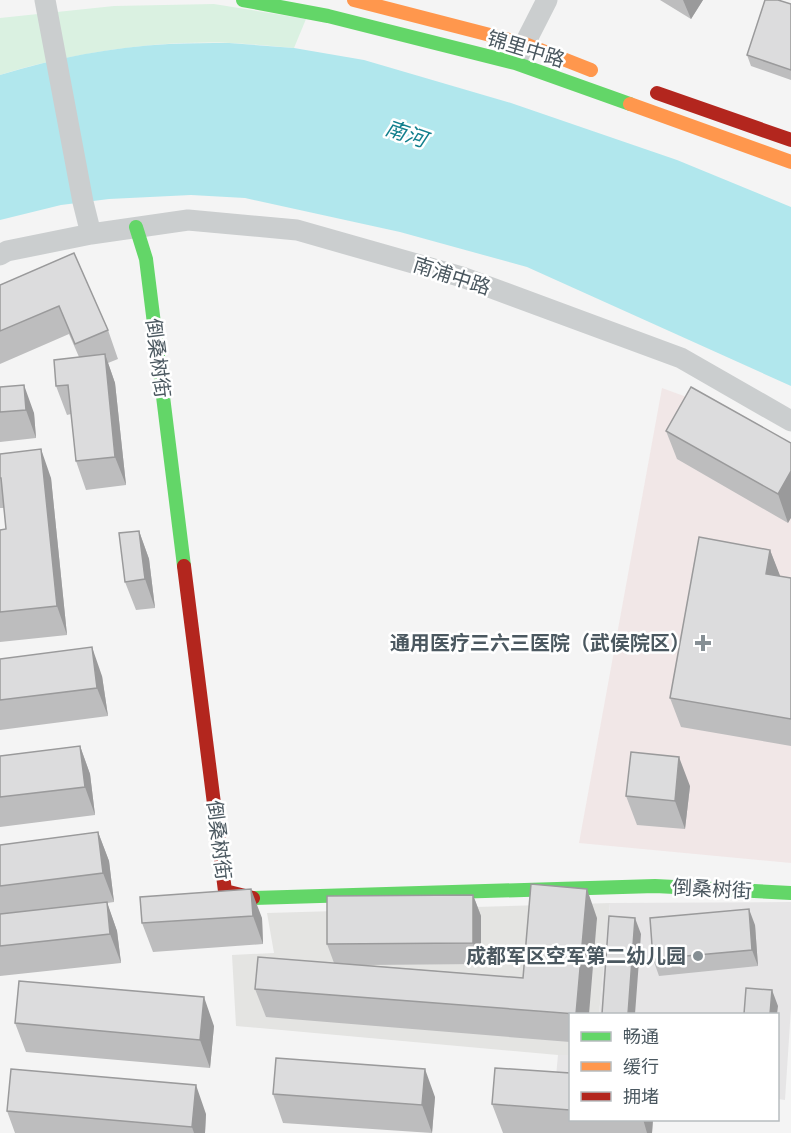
<svg xmlns="http://www.w3.org/2000/svg" width="791" height="1133" font-family="'Sofia Sans Condensed','Noto Sans SC',sans-serif">
	<style>
		.commercial { fill: #e4e4e2 }
		.education { fill: #e6e5e6 }
		.medical { fill: #f1e7e7 }
		.green { fill: #daf1e1 }
		.water { fill: #b1e7ed }
		.lines { fill: none; stroke-linecap: round; stroke-linejoin: round }
		.street { stroke: #cbcecf; stroke-width: 21 }
		.fast { stroke: #63d668; stroke-width: 14 }
		.slow { stroke: #ff974d; stroke-width: 14 }
		.jam { stroke: #b3261e; stroke-width: 14 }
		.wall { fill: #bdbdbe }
		.shaded-wall { fill: #9a9a9b }
		.building { fill: #dcdcdd; stroke: #9a9a9b; stroke-width: 1.5 }
		.poi-dot { fill: #868f94; stroke: #fff; stroke-width: 2 }
		.labels { text-anchor: middle; stroke-width: 5; stroke-linejoin: round; paint-order: stroke }
		.street-label { font-size: 20px; fill: #4b5860; stroke: #fff }
		.poi-label { font-size: 20px; font-weight: bold; fill: #4b5860; stroke: #fff; text-anchor: end }
		.water-label { font-size: 21px; font-style: italic; fill: #127f8d; stroke: #fff }
	</style>
	<rect width="100%" height="100%" fill="#f4f4f4"/>
	<path class="commercial" d="M610,903L599,1014H570V1055H558L236,1026L232,955L274,953L267,913Z"/>
	<path class="education" d="M791,902V1008L785,1100L778,1099V1014H599L610,903Z
		M558,1055H570V1088L555,1087Z"/>
	<path class="medical" d="M662,388L714,407L791,443V863L579,843Z"/>
	<path class="green" d="M214,4L306,19L294,48C273,46 251,44 230,43C156,40 71,53 0,75V18L114,6Z"/>
	<path class="water" d="M229,43L294,48L364,60L511,103L677,160L791,207V386L527,267L400,232L245,198L191,195L109,199L61,205L0,220V75C55,58 112,47 169,44C189,43 209,43 229,43Z"/>
	<g class="lines">
		<path class="street" d="M45,0L83,202L91,234
			M518,57L547,0
			M0,255L7,251L91,234L188,220L297,230L462,277L681,358L791,421"/>
		<path class="fast" d="M243,0L328,16L515,63L630,104
			M136,227L146,259L184,566
			M253,898L655,886L791,893"/>
		<path class="slow" d="M354,0L525,44L591,70
			M630,104L791,162"/>
		<path class="jam" d="M657,93L791,140
			M184,566L225,891L253,898"/>
	</g>
	<path class="wall" d="M660,0H703L691,19Z
		M791,4V80L751,66L747,55Z
		M74,253L108,330L118,359L108,363L115,383L126,485L86,490L76,461L71,414L67,415L56,386L79,357L69,334L0,364V285Z
		M0,387L34,413L36,438L0,442Z
		M666,431L791,443L788,523L677,459Z
		M0,454L51,478L67,635L0,642V530L6,529L4,508H0Z
		M139,531L149,559L155,608L136,610L125,582Z
		M770,550L780,577L791,578V746L681,727L670,698Z
		M0,659L102,676L108,716L0,730Z
		M80,746L90,774L95,815L0,827V756Z
		M690,786L685,829L637,825L626,796Z
		M98,832L109,861L114,902L107,903L117,931L121,963L0,976V845Z
		M473,895L481,916V964L365,965L523,978L597,918L570,1014V1042L266,1017L255,989L334,963L327,944Z
		M140,897L262,918L263,944L153,952L142,923Z
		M755,925L758,966L659,976L653,959Z
		M15,1023L214,1026L210,1068L26,1052Z
		M570,1073V1119H653L652,1133H503L492,1104Z
		M273,1094L435,1097L432,1133L283,1123Z
		M7,1111L206,1114L205,1133H15Z"/>
	<path class="shaded-wall" d="M683,0H703L691,19Z
		M105,354L115,383L126,485L115,457Z
		M24,385L34,413L36,438L26,410Z
		M41,449L51,478L67,635L57,606Z
		M791,471V518L788,523L778,494Z
		M139,531L149,559L155,608L145,579Z
		M770,550L781,578L766,574Z
		M92,647L102,676L108,716L97,688Z
		M80,746L90,774L95,815L85,787Z
		M679,757L690,786L685,829L675,801Z
		M98,832L109,861L114,902L103,873Z
		M251,889L262,918L263,944L253,916Z
		M587,889L597,918L589,1014H576Z
		M473,895L481,916V964L473,943Z
		M107,902L117,931L121,963L110,934Z
		M749,909L755,925L758,966L752,950Z
		M635,918L641,934L635,1014H628Z
		M772,990L778,1006L777,1014H770Z
		M204,997L214,1026L210,1068L200,1040Z
		M425,1069L435,1097L432,1133L422,1105Z
		M196,1085L206,1114L205,1133H194L192,1127Z
		M643,1119H653L652,1133H647Z"/>
	<path class="building" d="M765,0H778L791,4V70L747,55Z
		M74,253L108,330L75,344L59,306L0,331V285Z
		M105,354L115,457L76,461L68,385L56,386L54,360Z
		M24,385L26,410L0,412V387Z
		M691,387L791,443V471L778,494L666,431Z
		M41,449L57,606L0,612V530L6,529L1,478H0V454Z
		M139,531L145,579L125,582L119,533Z
		M699,537L770,550L766,574L791,578V719L670,698Z
		M92,647L97,688L0,700V659Z
		M80,746L85,787L0,797V756Z
		M631,752L679,757L675,801L626,796Z
		M98,832L103,873L0,886V845Z
		M531,884L587,889L576,1014L255,989L258,957L523,978Z
		M251,889L253,916L142,923L140,897Z
		M473,895V943L327,944V896Z
		M107,902L110,934L0,946V914Z
		M749,909L752,950L653,959L650,918Z
		M609,916L635,918L628,1014H602Z
		M19,981L204,997L200,1040L15,1023Z
		M746,988L772,990L770,1014H744Z
		M276,1058L425,1069L422,1105L273,1094Z
		M495,1068L570,1073V1110L492,1104Z
		M11,1069L196,1085L192,1127L7,1111Z"/>
	<g class="poi-dot">
		<path d="M700 634h6v6h6v6h-6v6h-6v-6h-6v-6h6z"/>
		<circle cx="698" cy="956" r="6"/>
	</g>
	<g class="labels">
		<g class="street-label">
			<text transform="translate(526 49) rotate(17)" y="7">锦里中路</text>
			<text transform="translate(452 276) rotate(18)" y="7">南浦中路</text>
			<text transform="translate(158 358) rotate(83)" y="7">倒桑树街</text>
			<text transform="translate(219 840) rotate(83)" y="7">倒桑树街</text>
			<text transform="translate(712 889) rotate(3)" y="7">倒桑树街</text>
		</g>
		<g class="poi-label">
			<text x="690" y="650">通用医疗三六三医院（武侯院区）</text>
			<text x="686" y="963">成都军区空军第二幼儿园</text>
		</g>
		<g class="water-label">
			<text transform="translate(406 134) rotate(19)" y="7">南河</text>
		</g>
	</g>
	<rect x="569" y="1013" width="210" height="108" fill="#ffffff" stroke="#b7bcbf" stroke-width="1.5"/>
	<rect x="581" y="1032" width="30" height="9" fill="#63d668" stroke="#b7bcbf" stroke-width="1.5"/>
	<text x="623" y="1043" font-size="18" fill="#4b5860">畅通</text>
	<rect x="581" y="1062" width="30" height="9" fill="#ff974d" stroke="#b7bcbf" stroke-width="1.5"/>
	<text x="623" y="1073" font-size="18" fill="#4b5860">缓行</text>
	<rect x="581" y="1092" width="30" height="9" fill="#b3261e" stroke="#b7bcbf" stroke-width="1.5"/>
	<text x="623" y="1103" font-size="18" fill="#4b5860">拥堵</text>
</svg>
